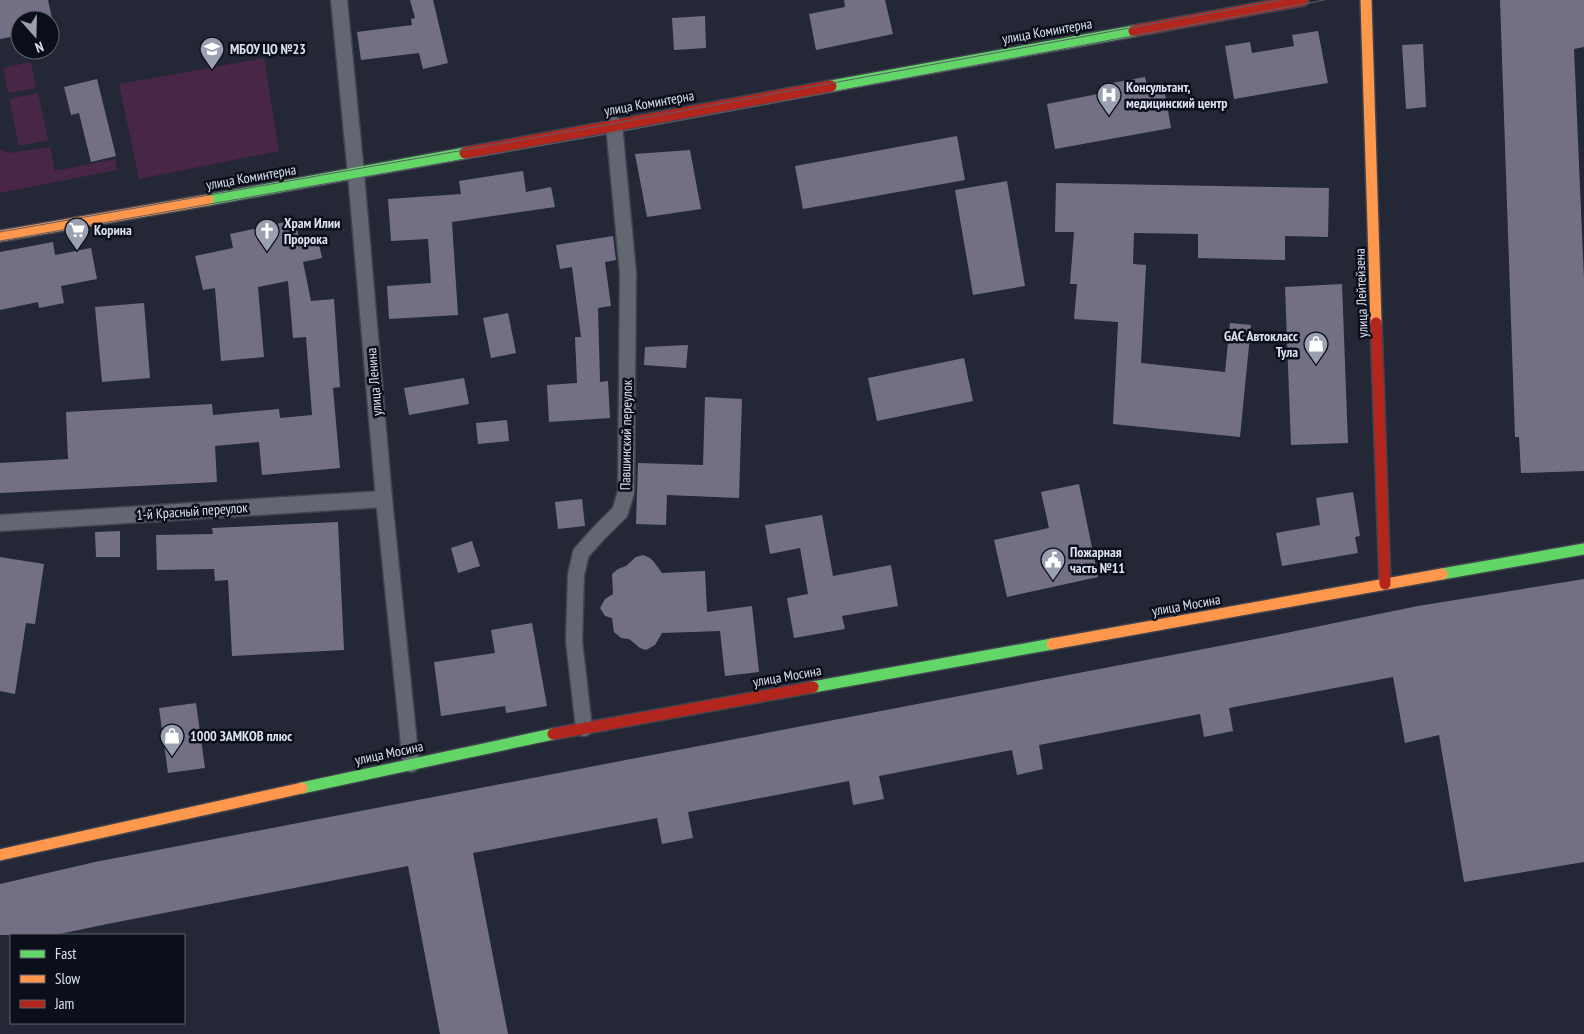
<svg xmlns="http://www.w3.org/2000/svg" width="1584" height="1034" font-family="'PT Sans Narrow',sans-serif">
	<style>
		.green { fill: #472648 }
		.building { fill: #737086 }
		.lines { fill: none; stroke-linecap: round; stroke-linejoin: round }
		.street-casing { stroke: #40434f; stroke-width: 19 }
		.fast-casing { stroke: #40434f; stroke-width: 14 }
		.slow-casing { stroke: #40434f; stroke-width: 14 }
		.jam-casing { stroke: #40434f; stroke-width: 14 }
		.street { stroke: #636772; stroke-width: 16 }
		.fast { stroke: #63d668; stroke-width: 11 }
		.slow { stroke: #ff974d; stroke-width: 11 }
		.jam { stroke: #b3261e; stroke-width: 11 }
		.tram { stroke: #5a5e69; stroke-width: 1 }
		.labels { text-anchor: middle; stroke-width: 5; stroke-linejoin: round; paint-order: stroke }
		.street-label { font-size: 14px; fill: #dae0f1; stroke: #0b0f1a }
		.poi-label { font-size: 14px; font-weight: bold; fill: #dae0f1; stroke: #0b0f1a; text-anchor: start }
	</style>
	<rect width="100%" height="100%" fill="#242836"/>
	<path class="green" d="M264,58L279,151L139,179L119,84Z
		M31,62L36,88L8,93L3,68Z
		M38,93L48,140L19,146L9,99Z
		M50,147L55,171L115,159L117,170L0,193V149L8,153Z"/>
	<path class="building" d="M0,0H48L54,28L50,29V20H20V35L0,39Z
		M410,0H433L448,63L423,69L419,53L361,60L357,32L412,25L411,19L415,18Z
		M844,0H885L893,34L816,50L809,14L845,7Z
		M1500,0H1584V47L1574,49L1584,279V471L1521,473L1519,437H1515Z
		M705,16L706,48L674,50L672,18Z
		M1318,31L1328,83L1234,99L1225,46L1250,42L1252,53L1294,46L1292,35Z
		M1423,44L1426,107L1406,109L1402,45Z
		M1145,77L1147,85L1163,82L1171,128L1055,149L1047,104L1103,93L1101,85Z
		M97,79L116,156L91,162L79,113L71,115L64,87Z
		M957,136L965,180L803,209L795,166Z
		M690,150L701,209L647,217L635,154Z
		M523,171L526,192L551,187L555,207L452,222L458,315L389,319L387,286L431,283L428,239L391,241L388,199L461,194L459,181Z
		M1007,181L1025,286L973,295L955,190Z
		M1056,183L1329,188L1328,237L1285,236V260L1198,258V234L1134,233L1133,264L1146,265L1141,363L1225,372L1230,323L1251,325L1240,437L1113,424L1118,322L1074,319L1077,284H1070L1074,232H1055Z
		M295,220L299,239L317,235L322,258L303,262L311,301L334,299L340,387L333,388L340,468L262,475L259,442L215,446L217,482L0,493V463L68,459L66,412L212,404L213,415L279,409L280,418L312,415L306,337L293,338L288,281L258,287L264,357L221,361L215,288L203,290L195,256L233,248L230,234Z
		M613,236L616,260L605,262L611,306L598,308L600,382L608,381L610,418L549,422L547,385L577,383L575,337H581L572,267L560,269L556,245Z
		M53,242L55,255L91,248L97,279L61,286L64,303L39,308L38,302L0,310V252Z
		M1342,284L1348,443L1291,445L1285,287Z
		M144,303L150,378L102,382L95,307Z
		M508,313L516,353L491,358L483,318Z
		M688,345L686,368L644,365L645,347Z
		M964,358L973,401L877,421L868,378Z
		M464,378L469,404L409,415L404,388Z
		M705,397L742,399L739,498L667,495L666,525L636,524L638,463L703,465Z
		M507,420L509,441L478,444L476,423Z
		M1079,484L1098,577L1007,597L994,540L1049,528L1041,492Z
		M1353,492L1360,536L1355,537L1358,553L1282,566L1276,533L1320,525L1316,498Z
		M582,499L585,526L558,529L555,502Z
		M822,515L833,576L891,565L898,606L842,616L845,629L794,638L787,598L808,594L800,548L770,554L765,525Z
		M338,522L344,650L232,656L228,580L215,581L214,569L157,570L156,535L213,534L212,528Z
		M120,531V557H96L95,532Z
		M472,541L480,566L458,573L451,548Z
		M643,555L650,558L654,562L662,573L705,571L707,612L752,606L759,672L725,676L720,631L662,633L655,645L646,650L640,648L629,639L621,638L614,632L612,618L605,616L600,608L605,599L613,594L612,574L618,569L626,566L636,557Z
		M0,557L44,564L35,624L26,623L15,694L0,691Z
		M1584,579V862L1464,882L1439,735L1405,743L1393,677L1229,708L1233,731L1204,737L1200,714L1039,745L1043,769L1017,775L1012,750L879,776L884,799L853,805L849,781L688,812L693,838L662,844L657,818L473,853L508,1034H440L408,866L107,924L55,935H0V884L95,862L1266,637L1418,606Z
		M532,623L547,706L506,713L505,706L441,716L434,662L495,653L491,630Z
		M196,703L205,768L168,773L159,708Z"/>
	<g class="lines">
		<defs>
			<path id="street" d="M339,0L356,174L384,499L411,764
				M0,523L384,499
				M584,728L574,641L576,575L581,553L600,532L620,512L626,492L628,273L614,125"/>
			<path id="fast" d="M831,86L1134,31
				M208,200L465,153
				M1442,574L1584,549
				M813,687L1052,644
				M302,788L553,734"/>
			<path id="slow" d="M1366,0L1376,323
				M0,236L208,200
				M1052,644L1442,574
				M0,855L302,788"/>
			<path id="jam" d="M1134,31L1303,0
				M465,153L831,86
				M1376,323L1385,584
				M553,734L813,687"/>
		</defs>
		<use href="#street" class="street-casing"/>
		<use href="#fast" class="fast-casing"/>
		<use href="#slow" class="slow-casing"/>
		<use href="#jam" class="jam-casing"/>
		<use href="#street" class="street"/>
		<use href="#fast" class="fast"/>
		<use href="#slow" class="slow"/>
		<use href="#jam" class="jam"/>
		<path class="tram" d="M0,232L600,126L1281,0
			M0,241L602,135L1325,0"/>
	</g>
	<defs>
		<symbol id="school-pin" viewBox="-11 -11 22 30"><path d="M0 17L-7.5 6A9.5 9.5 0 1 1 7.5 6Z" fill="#9aa0b0" stroke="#0b0f1a"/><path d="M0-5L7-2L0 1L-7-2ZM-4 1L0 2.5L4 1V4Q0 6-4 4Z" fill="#fff"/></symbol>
		<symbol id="hospital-pin" viewBox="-11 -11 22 30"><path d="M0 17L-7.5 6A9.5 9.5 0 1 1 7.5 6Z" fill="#9aa0b0" stroke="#0b0f1a"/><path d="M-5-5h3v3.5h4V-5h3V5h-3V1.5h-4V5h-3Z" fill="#fff"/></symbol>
		<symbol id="supermarket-pin" viewBox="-11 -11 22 30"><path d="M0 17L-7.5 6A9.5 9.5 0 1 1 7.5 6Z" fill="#9aa0b0" stroke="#0b0f1a"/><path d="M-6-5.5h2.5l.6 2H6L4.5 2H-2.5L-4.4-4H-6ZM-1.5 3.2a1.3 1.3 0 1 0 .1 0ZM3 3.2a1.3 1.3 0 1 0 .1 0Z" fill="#fff"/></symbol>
		<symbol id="church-pin" viewBox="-11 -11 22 30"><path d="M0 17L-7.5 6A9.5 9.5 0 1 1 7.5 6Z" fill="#9aa0b0" stroke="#0b0f1a"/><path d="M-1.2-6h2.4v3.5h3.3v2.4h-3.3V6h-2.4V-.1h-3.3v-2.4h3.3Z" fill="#fff"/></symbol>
		<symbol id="shop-pin" viewBox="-11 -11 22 30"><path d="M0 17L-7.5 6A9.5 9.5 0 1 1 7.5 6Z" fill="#9aa0b0" stroke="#0b0f1a"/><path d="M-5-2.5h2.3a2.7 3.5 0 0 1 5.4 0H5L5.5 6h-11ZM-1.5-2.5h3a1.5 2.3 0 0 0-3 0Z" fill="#fff"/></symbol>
		<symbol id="civic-pin" viewBox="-11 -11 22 30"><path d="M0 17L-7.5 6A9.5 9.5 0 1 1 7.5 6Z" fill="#9aa0b0" stroke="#0b0f1a"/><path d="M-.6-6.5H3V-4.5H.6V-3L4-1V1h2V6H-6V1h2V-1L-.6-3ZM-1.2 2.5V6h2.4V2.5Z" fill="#fff"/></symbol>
	</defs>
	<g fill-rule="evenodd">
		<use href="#school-pin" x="198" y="35" width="28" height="38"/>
		<use href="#hospital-pin" x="1095" y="81" width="28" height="38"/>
		<use href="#supermarket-pin" x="63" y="216" width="28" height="38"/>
		<use href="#church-pin" x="253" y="217" width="28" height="38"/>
		<use href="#shop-pin" x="1302" y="330" width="28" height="38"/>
		<use href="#civic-pin" x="1039" y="546" width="28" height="38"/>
		<use href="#shop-pin" x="158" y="722" width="28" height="38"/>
	</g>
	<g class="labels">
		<g class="street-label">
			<text transform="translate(1047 31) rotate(-10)" y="5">улица Коминтерна</text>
			<text transform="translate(649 103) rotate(-10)" y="5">улица Коминтерна</text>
			<text transform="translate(251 177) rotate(-10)" y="5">улица Коминтерна</text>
			<text transform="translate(1361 293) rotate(-92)" y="5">улица Лейтейзена</text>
			<text transform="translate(374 382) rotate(-95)" y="5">улица Ленина</text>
			<text transform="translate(626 435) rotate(-89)" y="5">Павшинский переулок</text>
			<text transform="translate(192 511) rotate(-4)" y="5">1-й Красный переулок</text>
			<text transform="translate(1186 605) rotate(-10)" y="5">улица Мосина</text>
			<text transform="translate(787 676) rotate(-10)" y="5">улица Мосина</text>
			<text transform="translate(389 753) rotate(-12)" y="5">улица Мосина</text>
		</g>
		<g class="poi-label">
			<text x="230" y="54">МБОУ ЦО №23</text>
			<text x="1126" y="92">Консультант,<tspan x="1126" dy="16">медицинский центр</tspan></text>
			<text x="284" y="228">Храм Илии<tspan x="284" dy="16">Пророка</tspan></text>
			<text x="94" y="235">Корина</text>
			<text x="1298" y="341" text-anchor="end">GAC Автокласс<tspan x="1298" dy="16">Тула</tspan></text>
			<text x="1070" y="557">Пожарная<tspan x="1070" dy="16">часть №11</tspan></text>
			<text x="190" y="741">1000 ЗАМКОВ плюс</text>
		</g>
	</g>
	<rect x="10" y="934" width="175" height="90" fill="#0b0f1a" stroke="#5e6370"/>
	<rect x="20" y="950" width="25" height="8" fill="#63d668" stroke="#5e6370"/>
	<text x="55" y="959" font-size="15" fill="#dae0f1">Fast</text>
	<rect x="20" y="975" width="25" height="8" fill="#ff974d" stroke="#5e6370"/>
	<text x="55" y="984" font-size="15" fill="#dae0f1">Slow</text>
	<rect x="20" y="1000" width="25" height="8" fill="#b3261e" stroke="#5e6370"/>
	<text x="55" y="1009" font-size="15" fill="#dae0f1">Jam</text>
	<g transform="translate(35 35) rotate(160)"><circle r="24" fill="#0b0f1a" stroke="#5e6370"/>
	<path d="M0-4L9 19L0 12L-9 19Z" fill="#9aa0b0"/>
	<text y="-8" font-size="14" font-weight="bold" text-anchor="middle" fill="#dae0f1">N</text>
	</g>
</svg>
